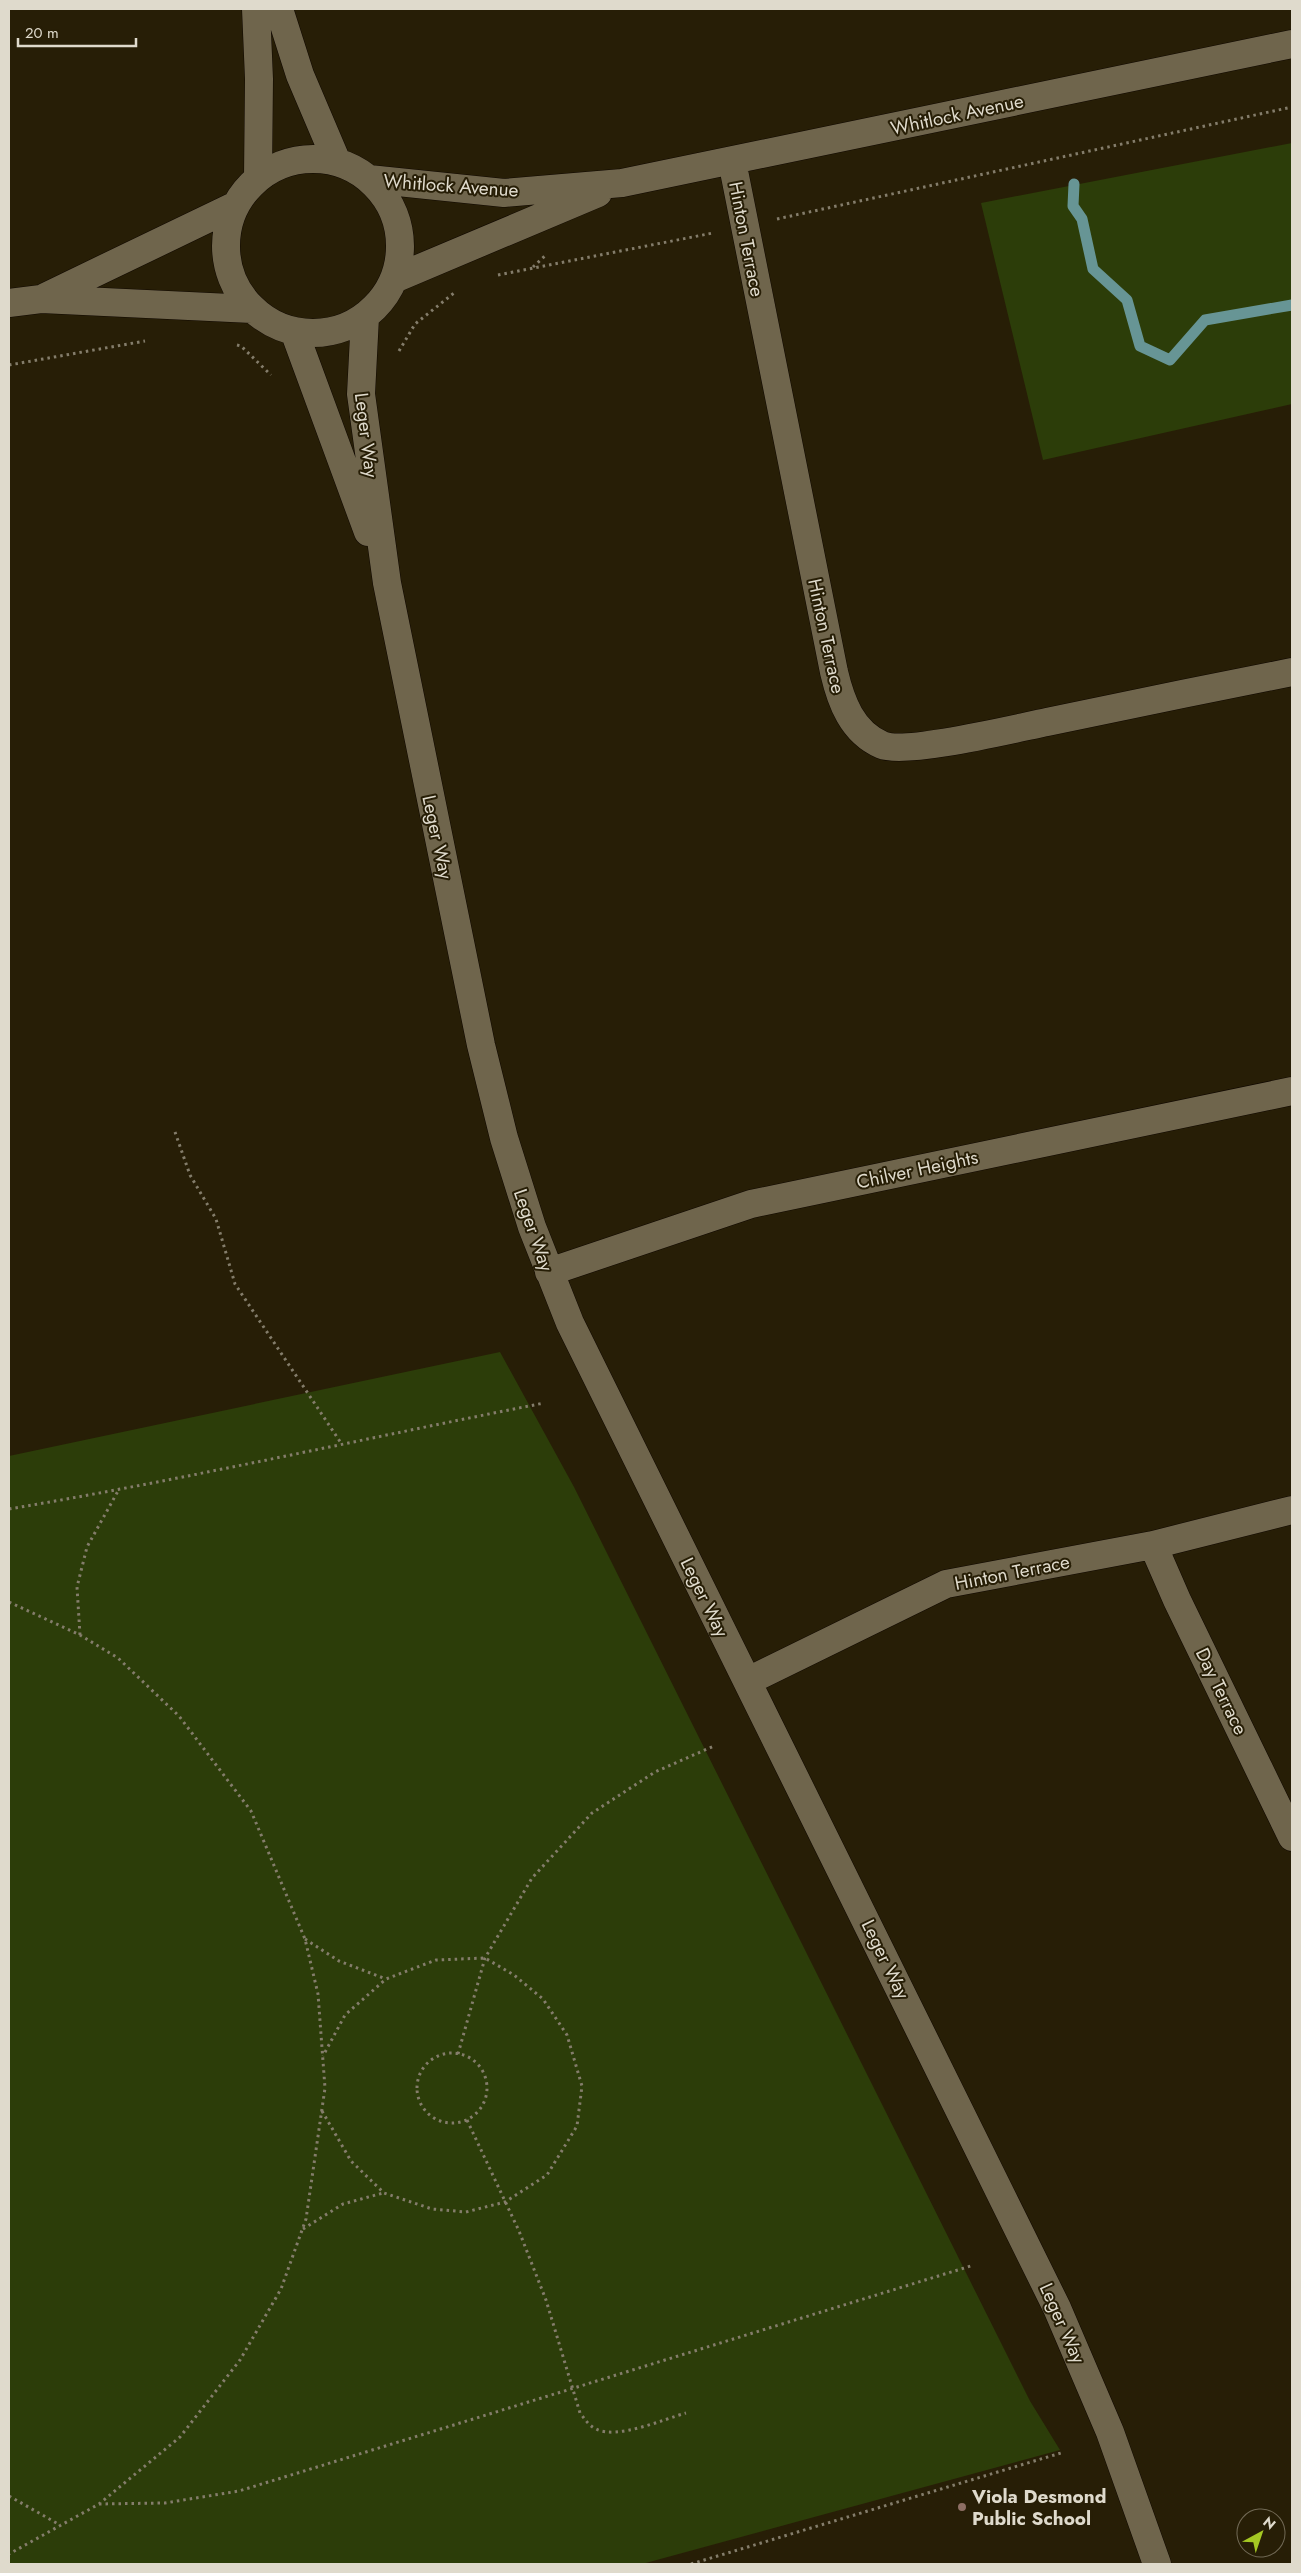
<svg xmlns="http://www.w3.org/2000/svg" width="1301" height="2573" font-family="Jost,sans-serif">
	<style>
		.green { fill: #2c3d09 }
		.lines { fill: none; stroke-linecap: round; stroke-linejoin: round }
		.stream { stroke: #679595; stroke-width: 11 }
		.minor-casing { stroke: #100800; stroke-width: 29 }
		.path { stroke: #847d6b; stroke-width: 3; stroke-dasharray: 2.5 4; stroke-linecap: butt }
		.minor { stroke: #6f654c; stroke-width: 28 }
		.education-dot { fill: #8d6e63; stroke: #271e06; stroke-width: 2 }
		.labels { text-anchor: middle; stroke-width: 4; stroke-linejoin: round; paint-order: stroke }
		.street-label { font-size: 19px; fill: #dfdacc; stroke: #271e06 }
		.poi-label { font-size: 19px; font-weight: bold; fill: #dfdacc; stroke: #271e06; text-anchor: start }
	</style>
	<rect width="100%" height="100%" fill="#271e06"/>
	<path class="green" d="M1292,143V404L1043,460L981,203Z
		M500,1352L574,1487L1030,2401L1060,2450L642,2564H9V1456Z"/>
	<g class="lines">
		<path class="stream" d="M1074,184L1073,206L1082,219L1093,269L1127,300L1140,346L1170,360L1205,320L1292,305"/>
		<defs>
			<path id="minor" d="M256,9L259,79L258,177
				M279,9L300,75L337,162
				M226 246a87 87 0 1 1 174 0a87 87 0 1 1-174 0Z
				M732,161L834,672C841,702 852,732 882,745C906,755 1017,728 1047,722C1129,705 1210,688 1292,672
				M369,179L504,193L622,183L1292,44
				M394,279L598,193
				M45,297L234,206
				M9,303L41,299L252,309
				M365,317L361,394L387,583L481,1045L504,1138L532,1227L570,1323L1057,2308L1110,2432L1157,2564
				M294,331L368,532
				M549,1272L751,1204L1292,1091
				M1153,1545L1177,1600L1292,1837
				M748,1681L946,1584L1153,1545L1292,1510"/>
		</defs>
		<use href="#minor" class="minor-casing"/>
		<path class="path" d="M777,219L1292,107
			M533,267L547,254
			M498,275L713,233
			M237,345L241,346L271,375
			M399,351L415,324L454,293
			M9,365L145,341
			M175,1132L190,1175L216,1219L235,1284L341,1443
			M9,1509C188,1479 366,1438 544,1403
			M9,1602L80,1635L118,1658L179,1716L251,1811L305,1939L318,1994L325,2088L306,2219L281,2289L240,2360L180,2437L99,2504L9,2554
			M80,1635L77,1587L87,1547L118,1491
			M305,1939L339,1961L386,1979
			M417 2088a35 35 0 1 1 70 0a35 35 0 1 1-70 0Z
			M458,2054L485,1958L532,1878L592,1813L655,1772L714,1746
			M322,2111L351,2161L384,2193L432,2209L466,2212L505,2202L547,2175L577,2126L582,2086L567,2035L543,1999L514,1975L485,1958L436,1960L386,1979L345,2015L323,2056
			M467,2120L519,2231L546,2300L580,2413C585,2419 588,2425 596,2429C617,2440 664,2419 686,2413
			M303,2229L343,2204L383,2193
			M9,2496L60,2525
			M99,2504L165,2503L239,2491L974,2265
			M691,2564L1061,2453"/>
		<use href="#minor" class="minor"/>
	</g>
	<circle class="education-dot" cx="962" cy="2507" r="5"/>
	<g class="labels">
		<g class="street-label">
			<text transform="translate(957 114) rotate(-12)" y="7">Whitlock Avenue</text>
			<text transform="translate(451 185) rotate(4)" y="7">Whitlock Avenue</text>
			<text transform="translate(747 239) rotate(79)" y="7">Hinton Terrace</text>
			<text transform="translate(367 435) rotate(83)" y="7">Leger Way</text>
			<text transform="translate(827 636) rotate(78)" y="7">Hinton Terrace</text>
			<text transform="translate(438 837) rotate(78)" y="7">Leger Way</text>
			<text transform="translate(917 1169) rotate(-12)" y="7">Chilver Heights</text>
			<text transform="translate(534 1230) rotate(71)" y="7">Leger Way</text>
			<text transform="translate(1012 1572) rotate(-11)" y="7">Hinton Terrace</text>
			<text transform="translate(705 1597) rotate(64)" y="7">Leger Way</text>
			<text transform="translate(1222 1691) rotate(64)" y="7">Day Terrace</text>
			<text transform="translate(886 1959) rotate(64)" y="7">Leger Way</text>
			<text transform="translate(1063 2323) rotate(66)" y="7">Leger Way</text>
		</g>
		<g class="poi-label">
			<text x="972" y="2503">Viola Desmond<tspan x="972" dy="22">Public School</tspan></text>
		</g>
	</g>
	<rect width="1301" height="2573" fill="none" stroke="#dfdacc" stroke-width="20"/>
	<g transform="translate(1261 2533) rotate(40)"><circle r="24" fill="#271e06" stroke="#716955"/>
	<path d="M0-4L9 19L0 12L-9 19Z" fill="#a5c823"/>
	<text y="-8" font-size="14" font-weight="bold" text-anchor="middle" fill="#dfdacc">N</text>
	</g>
	<path d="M18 38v8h118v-8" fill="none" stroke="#dfdacc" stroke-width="2.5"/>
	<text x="25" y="38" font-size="15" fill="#dfdacc" stroke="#271e06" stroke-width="4" paint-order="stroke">20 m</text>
</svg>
